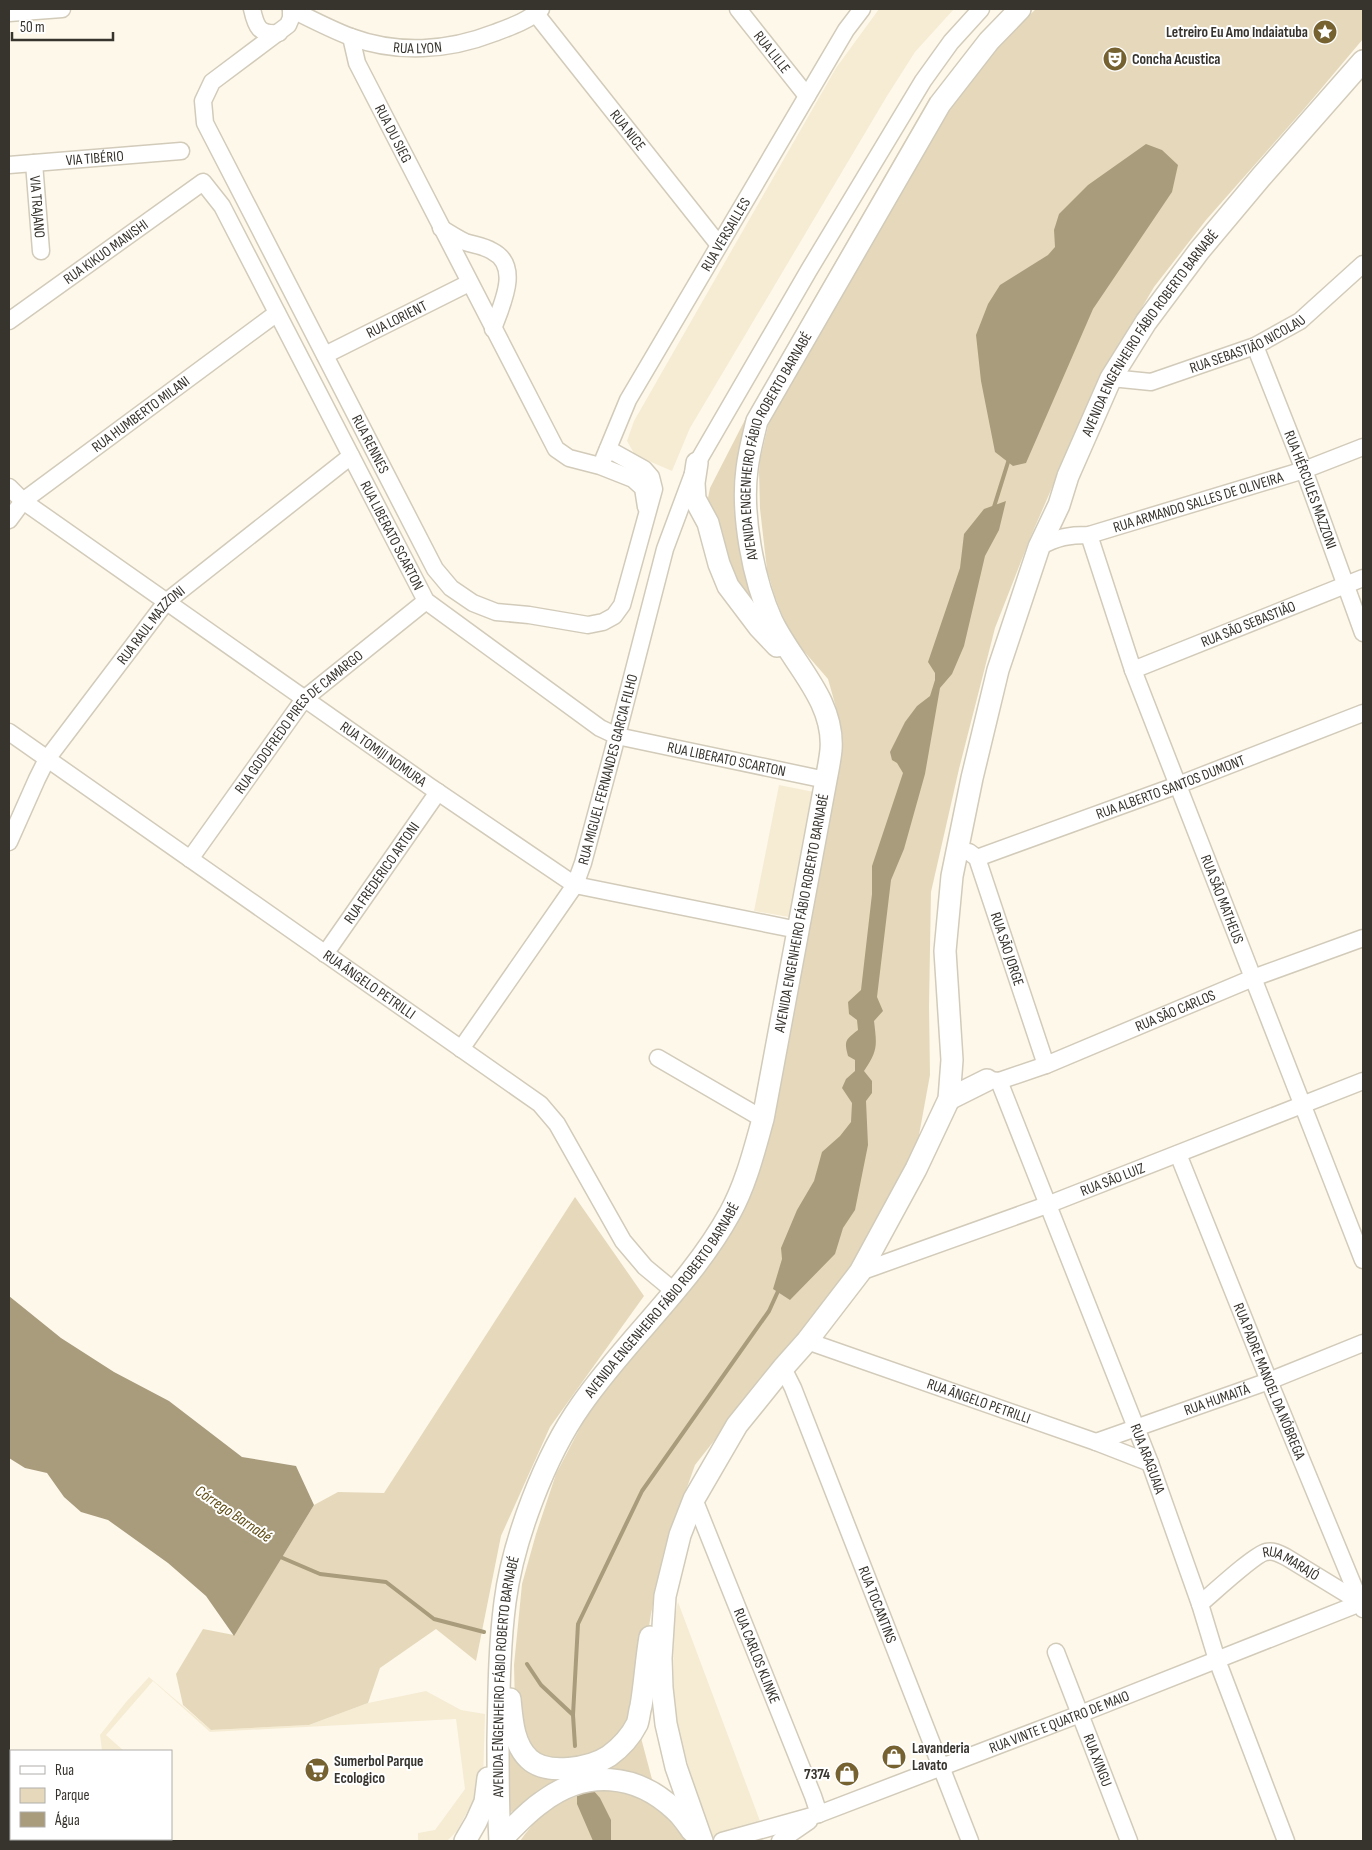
<svg xmlns="http://www.w3.org/2000/svg" width="1372" height="1850" font-family="'Sofia Sans Condensed',sans-serif">
	<style>
		.built { fill: #f6ecd4 }
		.green { fill: #e6d9bb }
		.water { fill: #a99c7d }
		.lines { fill: none; stroke-linecap: round; stroke-linejoin: round }
		.stream { stroke: #a99c7d; stroke-width: 4 }
		.minor-casing { stroke: #d2cbba; stroke-width: 19 }
		.major-casing { stroke: #d2cbba; stroke-width: 24 }
		.minor { stroke: #fff; stroke-width: 16 }
		.major { stroke: #fff; stroke-width: 21 }
		.labels { text-anchor: middle; stroke-width: 4; stroke-linejoin: round; paint-order: stroke }
		.poi-label { font-size: 15px; font-weight: bold; fill: #37342e; stroke: #fff; text-anchor: start }
		.street-label { font-size: 15px; fill: #37342e; stroke: #fff }
		.water-label { font-size: 16px; font-style: italic; fill: #604c14; stroke: #fff }
	</style>
	<rect width="100%" height="100%" fill="#fef8eb"/>
	<path class="built" d="M879,9H954L915,52L887,96L690,428L672,471L635,455L627,441L634,421L836,68Z
		M779,785L814,792L789,917L754,911Z
		M678,1602L760,1821L713,1837L695,1789L674,1716L673,1626Z
		M149,1677L211,1730L309,1725L368,1703L426,1691L461,1710L485,1714L483,1782L457,1831L447,1841H418V1833L435,1830L465,1789L456,1719L210,1732L153,1681L106,1735L124,1751H102L100,1735L126,1702Z
		M34,1839H139V1841H32Z"/>
	<path class="green" d="M1036,9H1363V39L1304,109L1206,220L1154,287L1097,384L1031,536L995,628L959,769L931,892L929,1006L930,1075L917,1146L879,1222L822,1311L732,1418L695,1465L663,1555L651,1614L638,1695L628,1729L617,1742L570,1762L536,1754L527,1741L515,1708L514,1665L522,1584L536,1534L556,1474L592,1405L717,1254L751,1191L771,1122L838,775L841,747L837,711L828,679L795,641L788,629L775,597L767,570L760,509L759,472L760,460L769,422L878,233L928,141L961,92L1004,38Z
		M930,97L937,99L746,436L762,621L737,590L713,519L708,498L710,488L751,408Z
		M575,1197L644,1296L550,1427L501,1536L476,1661L436,1629L380,1668L368,1703L309,1725L211,1730L183,1705L176,1674L203,1629L234,1635L314,1505L338,1492L384,1493Z
		M640,1734L653,1783L595,1772Z
		M506,1746C522,1771 531,1776 561,1778V1783L520,1810L505,1813Z
		M593,1790H628L653,1799L678,1823L685,1841H520C543,1809 557,1803 593,1790Z"/>
	<path class="water" d="M1146,144L1162,150L1178,165L1172,192L1093,309L1026,463L1013,466L995,452L981,381L976,335L988,304L1000,285L1048,255L1055,247L1054,230L1059,214L1088,185Z
		M1006,501L999,530L985,556L964,646L952,674L940,688L925,774L904,849L891,880L877,997L883,1011L874,1021C877,1046 878,1050 864,1071L872,1081V1093L866,1101L868,1145L855,1210L843,1228L835,1254L790,1300L773,1289L782,1259L781,1248L797,1210L814,1181L822,1152L840,1136L851,1122L852,1103L842,1088L846,1079L855,1071V1060L848,1056C844,1041 845,1040 858,1030L857,1020L849,1014L848,1002L861,990L872,894V866L903,773L897,763L892,760L890,752L905,722L917,706L930,696L935,680V673L928,662L960,568L964,534L984,509Z
		M9,1296L61,1338L114,1372L169,1401L242,1457L296,1466L314,1505L234,1636L206,1596L168,1563L108,1520L81,1512L64,1497L47,1473L25,1468L9,1458Z
		M593,1790L600,1798L611,1820V1841H593L577,1804V1796Z"/>
	<g class="lines">
		<path class="stream" d="M993,510L1009,459
			M278,1556L320,1574L386,1582L434,1619L484,1632
			M527,1664L541,1685L573,1715
			M575,1746L573,1715L578,1624L642,1491L769,1311L779,1289"/>
		<defs>
			<g id="minor">
				<path d="M252,9C256,27 259,35 279,33"/>
				<path id="s1" d="M291,9V18L288,25L212,82L203,101L205,123L435,569L451,588L473,603L496,612L529,615L588,625L603,622L614,616L622,605L654,489L651,477L644,469L608,449"/>
				<path id="s2" d="M291,9C311,19 330,29 351,37C397,54 448,51 494,33C510,27 528,21 541,9"/>
				<path id="s3" d="M738,9L807,96"/>
				<path d="M9,13L62,9"/>
				<path id="s4" d="M536,14L719,245"/>
				<path id="s5" d="M351,37L357,63L556,449L569,458L600,466L633,479L643,488L646,507"/>
				<path id="s6" d="M34,163L41,251"/>
				<path id="s7" d="M9,165L181,151"/>
				<path d="M441,228C449,233 457,238 465,242C474,245 484,246 492,251C522,266 501,306 493,329"/>
				<path id="s8" d="M9,321L203,182L222,206L426,601L600,728L617,736L826,780"/>
				<path id="s9" d="M1255,346L1304,470L1363,633"/>
				<path id="s10" d="M325,355L469,283"/>
				<path id="s11" d="M1111,378L1151,382L1255,346L1300,321L1363,264"/>
				<path id="s12" d="M604,458L628,400L846,30L862,9"/>
				<path id="s13" d="M9,487L23,501L429,786L575,885L798,930"/>
				<path id="s14" d="M9,520L23,501L277,313"/>
				<path id="s15" d="M1089,535L1133,670L1363,1260"/>
				<path id="s16" d="M1039,547C1058,537 1068,535 1089,535L1304,470L1363,447"/>
				<path id="s17" d="M1133,670L1363,578"/>
				<path id="s18" d="M9,732L540,1104L557,1124L623,1241L645,1267L674,1291"/>
				<path id="s19" d="M9,842L37,779L47,759L166,602L351,456"/>
				<path id="s20" d="M969,852L977,858L1046,1065"/>
				<path id="s21" d="M977,858L1178,785L1363,713"/>
				<path id="s22" d="M190,859L304,699L426,601"/>
				<path id="s23" d="M325,954L438,792"/>
				<path id="s24" d="M461,1049L575,885L583,863L613,751L665,549L697,463L809,270L923,81L951,42L981,9"/>
				<path d="M658,1058L763,1119"/>
				<path id="s25" d="M989,1080L999,1081L1046,1065L1253,978L1363,938"/>
				<path id="s26" d="M999,1081L1150,1463L1200,1604L1217,1660L1286,1841"/>
				<path id="s27" d="M1178,1154L1269,1381L1363,1609"/>
				<path id="s28" d="M860,1272L1047,1205L1363,1081"/>
				<path id="s29" d="M807,1341L1096,1442L1150,1463"/>
				<path id="s30" d="M783,1368L793,1388L970,1841"/>
				<path id="s31" d="M1096,1442L1269,1381L1363,1343"/>
				<path id="s32" d="M694,1499L813,1796L819,1814"/>
				<path id="s33" d="M1200,1604C1212,1594 1255,1554 1266,1552C1273,1550 1280,1554 1286,1557L1363,1604"/>
				<path id="s34" d="M1056,1652L1129,1841"/>
				<path id="s35" d="M722,1841L819,1814L1080,1714L1363,1602"/>
				<path d="M780,1841L809,1821"/>
			</g>
			<g id="major">
				<path d="M697,463L694,483L695,499L708,523L719,564L728,586L759,627L777,646"/>
				<path d="M949,1099L987,1080"/>
				<path d="M510,1699C512,1719 513,1744 529,1759C547,1776 591,1768 609,1756C620,1748 631,1736 637,1724C639,1719 639,1712 641,1706C645,1683 646,1660 650,1637"/>
				<path d="M465,1841L476,1822L485,1802L488,1778"/>
				<path id="s36" d="M500,1841C498,1808 498,1775 498,1741C499,1695 499,1648 505,1602C513,1540 545,1456 581,1405C627,1339 691,1284 730,1213C746,1184 754,1151 763,1119L826,780C828,770 830,760 831,750C835,700 792,663 772,621C753,579 741,514 747,469C749,452 753,437 757,421L940,104L989,41L1020,9"/>
				<path d="M500,1841C513,1828 526,1813 542,1802C586,1769 636,1773 675,1810C682,1816 687,1824 692,1831"/>
				<path id="s37" d="M702,1841L676,1767L666,1724L662,1688L661,1658L665,1596L680,1535L694,1499L737,1425L783,1368L807,1341L860,1272L916,1169L949,1099L952,1060L945,951L952,876L972,778L998,670L1039,547L1059,505L1068,476L1111,378L1146,322L1199,251L1261,177L1363,61"/>
			</g>
		</defs>
		<use href="#minor" class="minor-casing"/>
		<use href="#major" class="major-casing"/>
		<use href="#minor" class="minor"/>
		<use href="#major" class="major"/>
	</g>
	<defs>
		<symbol id="sight-disc" viewBox="-11 -11 22 22"><circle r="9.5" fill="#766231" stroke="#fff"/><path d="M0-6L1.8-2.2L6-1.7L2.9 1.2L3.7 5.4L0 3.3L-3.7 5.4L-2.9 1.2L-6-1.7L-1.8-2.2Z" fill="#fff"/></symbol>
		<symbol id="theatre-disc" viewBox="-11 -11 22 22"><circle r="9.5" fill="#766231" stroke="#fff"/><path d="M-5-5.5Q0-4 5-5.5V0Q5 5 0 6Q-5 5-5 0ZM-3.3-2.5H-1v1.5H-3.3ZM1-2.5H3.3v1.5H1ZM-2.8 1Q0 5.5 2.8 1Z" fill="#fff"/></symbol>
		<symbol id="shop-disc" viewBox="-11 -11 22 22"><circle r="9.5" fill="#766231" stroke="#fff"/><path d="M-5-2.5h2.3a2.7 3.5 0 0 1 5.4 0H5L5.5 6h-11ZM-1.5-2.5h3a1.5 2.3 0 0 0-3 0Z" fill="#fff"/></symbol>
		<symbol id="supermarket-disc" viewBox="-11 -11 22 22"><circle r="9.5" fill="#766231" stroke="#fff"/><path d="M-6-5.5h2.5l.6 2H6L4.5 2H-2.5L-4.4-4H-6ZM-1.5 3.2a1.3 1.3 0 1 0 .1 0ZM3 3.2a1.3 1.3 0 1 0 .1 0Z" fill="#fff"/></symbol>
	</defs>
	<g fill-rule="evenodd">
		<use href="#sight-disc" x="1311" y="18" width="28" height="28"/>
		<use href="#theatre-disc" x="1101" y="45" width="28" height="28"/>
		<use href="#shop-disc" x="880" y="1743" width="28" height="28"/>
		<use href="#supermarket-disc" x="303" y="1756" width="28" height="28"/>
		<use href="#shop-disc" x="833" y="1760" width="28" height="28"/>
	</g>
	<g class="labels">
		<g class="poi-label">
			<text x="1308" y="37" text-anchor="end">Letreiro Eu Amo Indaiatuba</text>
			<text x="1132" y="64">Concha Acustica</text>
			<text x="912" y="1753">Lavanderia<tspan x="912" dy="17">Lavato</tspan></text>
			<text x="334" y="1766">Sumerbol Parque<tspan x="334" dy="17">Ecologico</tspan></text>
			<text x="830" y="1779" text-anchor="end">7374</text>
		</g>
		<g class="street-label">
			<text dy="5" stroke="none"><textPath href="#s2" startOffset="134">RUA LYON</textPath></text>
			<text dy="5" stroke="none"><textPath href="#s3" startOffset="55">RUA LILLE</textPath></text>
			<text dy="5" stroke="none"><textPath href="#s4" startOffset="148">RUA NICE</textPath></text>
			<text dy="5" stroke="none"><textPath href="#s5" startOffset="106">RUA DU SIEG</textPath></text>
			<text dy="5" stroke="none"><textPath href="#s7" startOffset="86">VIA TIBÉRIO</textPath></text>
			<text dy="5" stroke="none"><textPath href="#s6" startOffset="44">VIA TRAJANO</textPath></text>
			<text dy="5" stroke="none"><textPath href="#s12" startOffset="255">RUA VERSAILLES</textPath></text>
			<text dy="5" stroke="none"><textPath href="#s8" startOffset="119">RUA KIKUO MANISHI</textPath></text>
			<text dy="5" stroke="none"><textPath href="#s10" startOffset="80">RUA LORIENT</textPath></text>
			<text dy="5" stroke="none"><textPath href="#s37" startOffset="1636">AVENIDA ENGENHEIRO FÁBIO ROBERTO BARNABÉ</textPath></text>
			<text dy="5" stroke="none"><textPath href="#s11" startOffset="144">RUA SEBASTIÃO NICOLAU</textPath></text>
			<text dy="5" stroke="none"><textPath href="#s14" startOffset="170">RUA HUMBERTO MILANI</textPath></text>
			<text dy="5" stroke="none"><textPath href="#s1" startOffset="516">RUA RENNES</textPath></text>
			<text dy="5" stroke="none"><textPath href="#s36" startOffset="1500">AVENIDA ENGENHEIRO FÁBIO ROBERTO BARNABÉ</textPath></text>
			<text dy="5" stroke="none"><textPath href="#s9" startOffset="154">RUA HÉRCULES MAZZONI</textPath></text>
			<text dy="5" stroke="none"><textPath href="#s16" startOffset="166">RUA ARMANDO SALLES DE OLIVEIRA</textPath></text>
			<text dy="5" stroke="none"><textPath href="#s8" startOffset="640">RUA LIBERATO SCARTON</textPath></text>
			<text dy="5" stroke="none"><textPath href="#s17" startOffset="124">RUA SÃO SEBASTIÃO</textPath></text>
			<text dy="5" stroke="none"><textPath href="#s19" startOffset="261">RUA RAUL MAZZONI</textPath></text>
			<text dy="5" stroke="none"><textPath href="#s22" startOffset="176">RUA GODOFREDO PIRES DE CAMARGO</textPath></text>
			<text dy="5" stroke="none"><textPath href="#s13" startOffset="460">RUA TOMIJI NOMURA</textPath></text>
			<text dy="5" stroke="none"><textPath href="#s8" startOffset="1060">RUA LIBERATO SCARTON</textPath></text>
			<text dy="5" stroke="none"><textPath href="#s24" startOffset="320">RUA MIGUEL FERNANDES GARCIA FILHO</textPath></text>
			<text dy="5" stroke="none"><textPath href="#s21" startOffset="206">RUA ALBERTO SANTOS DUMONT</textPath></text>
			<text dy="5" stroke="none"><textPath href="#s23" startOffset="99">RUA FREDERICO ARTONI</textPath></text>
			<text dy="5" stroke="none"><textPath href="#s15" startOffset="388">RUA SÃO MATHEUS</textPath></text>
			<text dy="5" stroke="none"><textPath href="#s36" startOffset="1005">AVENIDA ENGENHEIRO FÁBIO ROBERTO BARNABÉ</textPath></text>
			<text dy="5" stroke="none"><textPath href="#s20" startOffset="106">RUA SÃO JORGE</textPath></text>
			<text dy="5" stroke="none"><textPath href="#s18" startOffset="440">RUA ÂNGELO PETRILLI</textPath></text>
			<text dy="5" stroke="none"><textPath href="#s25" startOffset="200">RUA SÃO CARLOS</textPath></text>
			<text dy="5" stroke="none"><textPath href="#s28" startOffset="269">RUA SÃO LUIZ</textPath></text>
			<text dy="5" stroke="none"><textPath href="#s36" startOffset="585">AVENIDA ENGENHEIRO FÁBIO ROBERTO BARNABÉ</textPath></text>
			<text dy="5" stroke="none"><textPath href="#s27" startOffset="245">RUA PADRE MANOEL DA NÓBREGA</textPath></text>
			<text dy="5" stroke="none"><textPath href="#s31" startOffset="128">RUA HUMAITÁ</textPath></text>
			<text dy="5" stroke="none"><textPath href="#s29" startOffset="182">RUA ÂNGELO PETRILLI</textPath></text>
			<text dy="5" stroke="none"><textPath href="#s26" startOffset="406">RUA ARAGUAIA</textPath></text>
			<text dy="5" stroke="none"><textPath href="#s33" startOffset="112">RUA MARAJÓ</textPath></text>
			<text dy="5" stroke="none"><textPath href="#s30" startOffset="255">RUA TOCANTINS</textPath></text>
			<text dy="5" stroke="none"><textPath href="#s32" startOffset="169">RUA CARLOS KLINKE</textPath></text>
			<text dy="5" stroke="none"><textPath href="#s36" startOffset="165">AVENIDA ENGENHEIRO FÁBIO ROBERTO BARNABÉ</textPath></text>
			<text dy="5" stroke="none"><textPath href="#s35" startOffset="358">RUA VINTE E QUATRO DE MAIO</textPath></text>
			<text dy="5" stroke="none"><textPath href="#s34" startOffset="116">RUA XINGU</textPath></text>
		</g>
		<g class="water-label">
			<text transform="translate(234 1513) rotate(34)" y="6">Córrego Barnabé</text>
		</g>
	</g>
	<rect width="1372" height="1850" fill="none" stroke="#37342e" stroke-width="20"/>
	<rect x="10" y="1750" width="162" height="90" fill="#ffffff" stroke="#afaeab"/>
	<rect x="20" y="1766" width="25" height="8" fill="#ffffff" stroke="#afaeab"/>
	<text x="55" y="1775" font-size="15" fill="#37342e">Rua</text>
	<rect x="20" y="1788" width="25" height="15" fill="#e6d9bb" stroke="#afaeab"/>
	<text x="55" y="1800" font-size="15" fill="#37342e">Parque</text>
	<rect x="20" y="1812" width="25" height="15" fill="#a99c7d" stroke="#afaeab"/>
	<text x="55" y="1825" font-size="15" fill="#37342e">Água</text>
	<path d="M12 32v8h101v-8" fill="none" stroke="#37342e" stroke-width="2.5"/>
	<text x="20" y="32" font-size="15" fill="#37342e" stroke="#ffffff" stroke-width="4" paint-order="stroke">50 m</text>
</svg>
